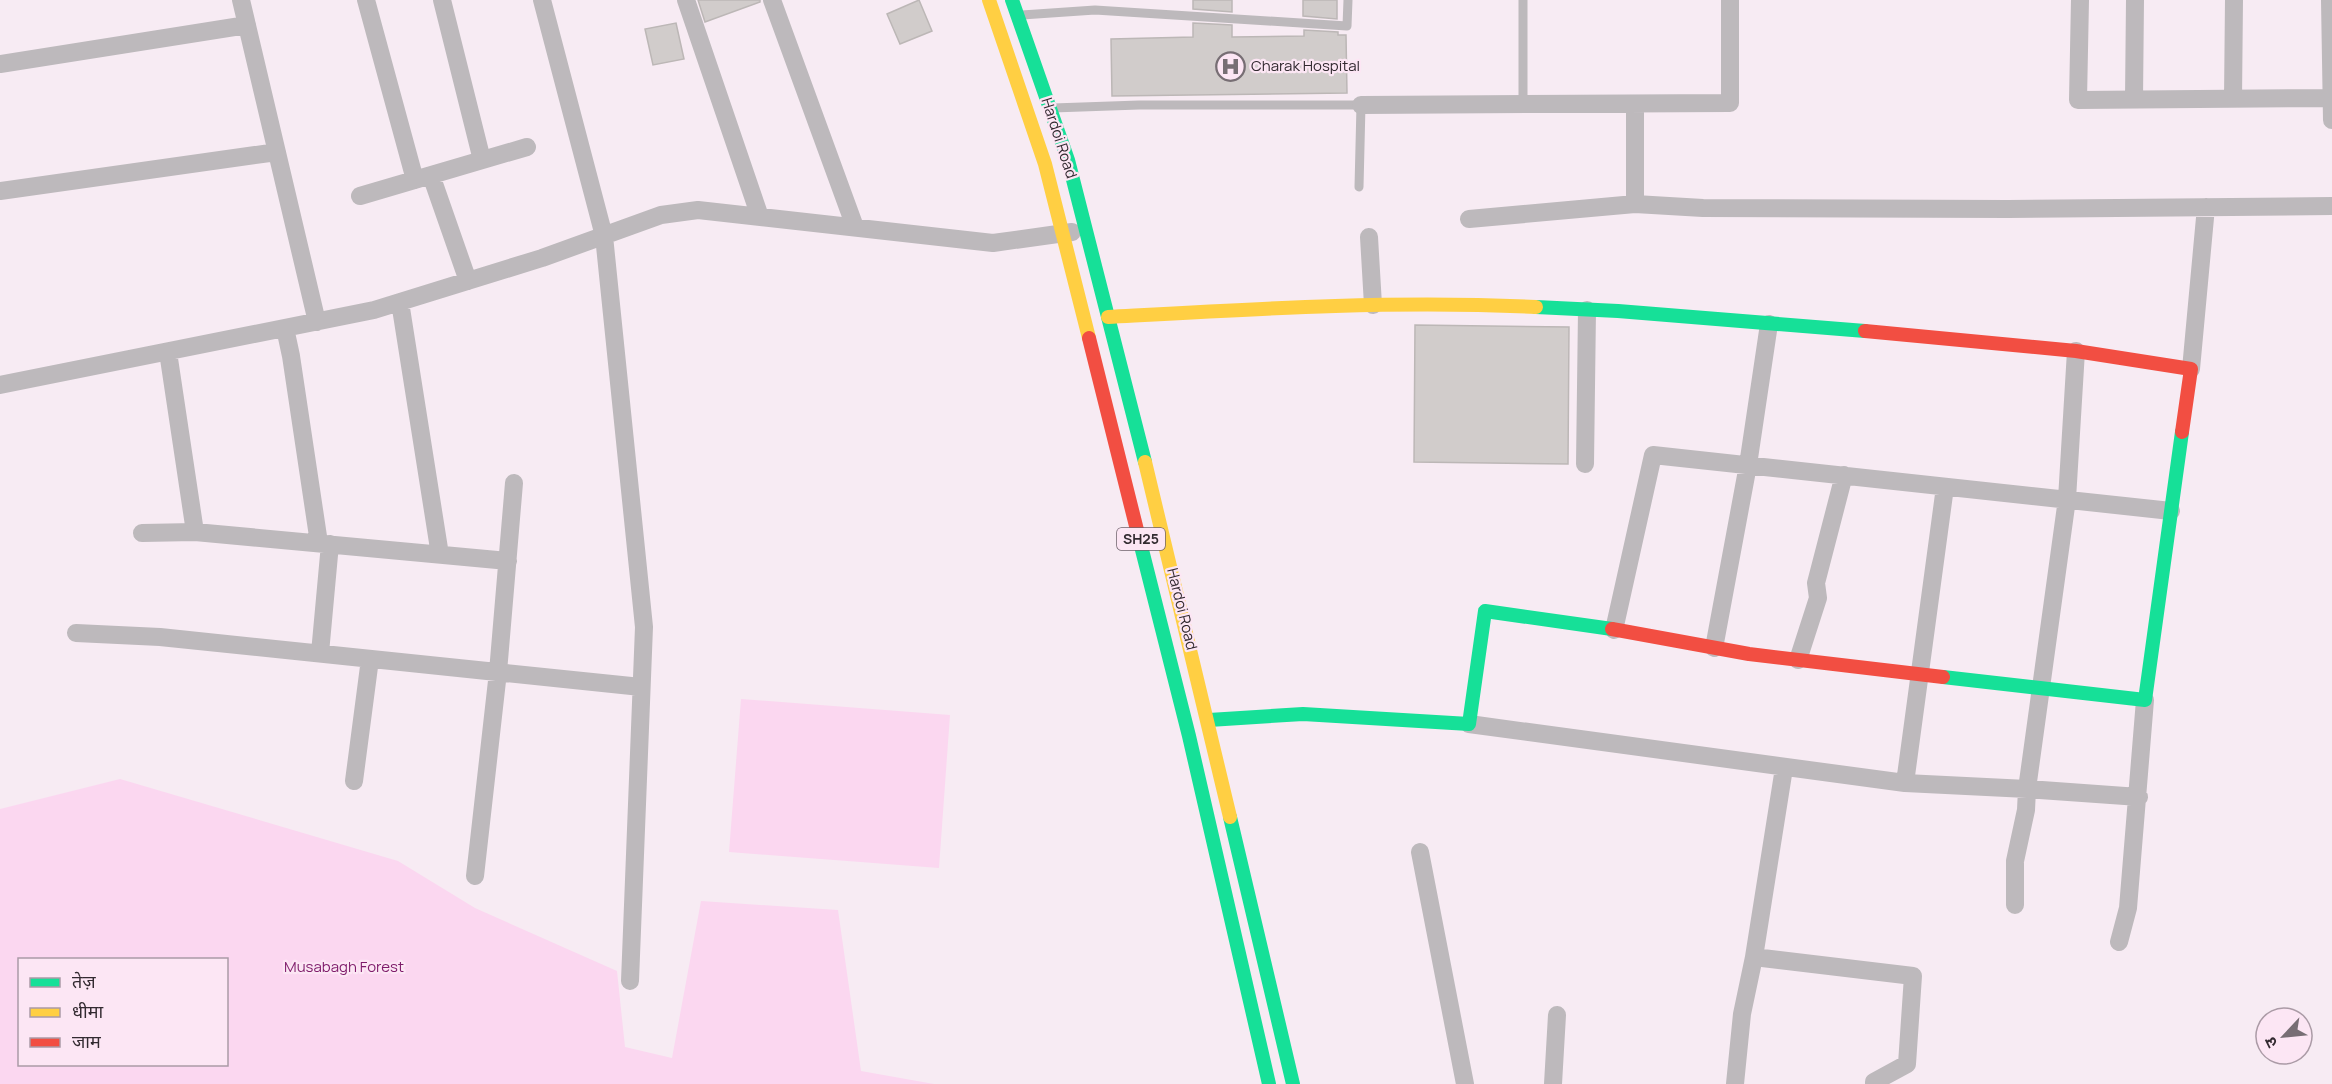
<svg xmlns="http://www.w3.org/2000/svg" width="2332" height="1084" font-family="Manrope,'Noto Sans Devanagari',sans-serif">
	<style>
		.green { fill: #fbd7f0; fill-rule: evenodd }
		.building { fill: #d1cccb; stroke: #bcb7b6; stroke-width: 1.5 }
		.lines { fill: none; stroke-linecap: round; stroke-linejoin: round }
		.lane { stroke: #bdb9bc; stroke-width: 9 }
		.street { stroke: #bdb9bc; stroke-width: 18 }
		.fast { stroke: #16e098; stroke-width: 14 }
		.slow { stroke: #ffcf43; stroke-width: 14 }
		.jam { stroke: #f24e42; stroke-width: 14 }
		.labels { text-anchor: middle; stroke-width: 4.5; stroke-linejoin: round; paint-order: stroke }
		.shield { fill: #fce6f4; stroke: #6f626b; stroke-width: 1.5 }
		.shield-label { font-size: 14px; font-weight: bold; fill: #322a30 }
		.poi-label { font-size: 15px; fill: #322a30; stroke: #fce6f4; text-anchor: start }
		.street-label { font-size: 15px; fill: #322a30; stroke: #fce6f4 }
		.park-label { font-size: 15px; fill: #7f1c6b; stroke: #fce6f4 }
	</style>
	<rect width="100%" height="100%" fill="#f7ebf3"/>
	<path class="green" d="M741,699L950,715L939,868L729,852Z
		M120,779L398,861L475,908L617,971L625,1047L672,1058L701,901L838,910L861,1071L934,1084H0V809ZM20,960H226V1064H20Z"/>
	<path class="building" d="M698,0H760V2L705,22Z
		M919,0L932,31L900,44L887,14Z
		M1193,0H1232V12L1193,9Z
		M1303,0H1337V19L1303,16Z
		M676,23L684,59L653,65L645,29Z
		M1193,23L1232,25V37L1304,36V30L1338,32V35H1346L1347,93L1112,96L1111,39L1193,37Z
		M1415,325L1569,327L1568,464L1414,462Z"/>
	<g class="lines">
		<path class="lane" d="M1523,0V104
			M1022,15L1095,10L1347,26L1348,0
			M1053,108L1139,105H1361L1359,187"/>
		<path class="street" d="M241,0L317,322
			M366,0L415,180
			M442,0L482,160
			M542,0L604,236L644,627L630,981
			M686,0L760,217
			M772,0L855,227
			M2080,0L2078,100L2332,98
			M2330,0L2332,120
			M0,64L247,25
			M2134,99L2135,0
			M2233,99L2234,0
			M1635,104V204
			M1361,105L1730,103V0
			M431,175L468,281
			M0,191L277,152
			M360,196L527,147
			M1469,219L1635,204L1703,208L2008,209L2332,206
			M1369,237L1373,305
			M400,302L440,555
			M285,328L291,356L319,543
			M168,352L195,532
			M2191,369L2206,207
			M0,385L374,310L542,258L661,215L698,210L993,243L1072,232
			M1585,464L1587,310
			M142,533L195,532L508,561
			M1614,630L1653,455L2171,511
			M76,633L160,637L641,687
			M1714,648L1748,465L1769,324
			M320,653L330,544
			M1798,660L1818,598L1816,583L1844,475
			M1469,724L1905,783L2027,789L2139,797
			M1784,768L1754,957L1913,976L1907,1064L1874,1082V1084
			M354,781L370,659
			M1905,783L1945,487
			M1420,852L1465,1084
			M475,876L498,672L514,483
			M2015,905V861L2026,810L2027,789L2067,499L2076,351
			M2119,942L2128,908L2145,700
			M1553,1084L1557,1015
			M1735,1084L1742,1014L1754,957"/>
		<path class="fast" d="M1012,0L1068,160L1145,462
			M1536,307L1618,311L1865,331
			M1139,538L1189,736L1269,1084
			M1943,677L2145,700L2182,432
			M1209,720L1303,714L1469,724L1485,611L1612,629
			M1230,817L1293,1084"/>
		<path class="slow" d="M989,0L1045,164L1089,338
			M1108,317C1251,309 1393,300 1536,307
			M1145,462L1230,817"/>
		<path class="jam" d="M1865,331L2076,351L2191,369L2182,432
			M1089,338L1139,538
			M1612,629L1749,654L1943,677"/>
	</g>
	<defs>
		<symbol id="hospital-ring" viewBox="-11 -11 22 22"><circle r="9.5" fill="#fce6f4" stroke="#776e74" stroke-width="1.5"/><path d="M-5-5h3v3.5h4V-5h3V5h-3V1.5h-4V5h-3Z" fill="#776e74"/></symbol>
	</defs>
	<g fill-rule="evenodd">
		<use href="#hospital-ring" x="1214" y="50" width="33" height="33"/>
	</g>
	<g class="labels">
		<rect class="shield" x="1117" y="528" width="48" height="22" rx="4.5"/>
		<g class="shield-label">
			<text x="1141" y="544">SH25</text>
		</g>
		<g class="poi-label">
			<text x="1251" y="71">Charak Hospital</text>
		</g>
		<g class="street-label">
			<text transform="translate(1059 138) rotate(72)" y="5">Hardoi Road</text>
			<text transform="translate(1182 609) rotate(76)" y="5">Hardoi Road</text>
		</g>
		<g class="park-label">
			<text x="344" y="972">Musabagh Forest</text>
		</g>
	</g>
	<rect x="18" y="958" width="210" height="108" fill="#fce6f4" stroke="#ab9ba6" stroke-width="1.5"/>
	<rect x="30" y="978" width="30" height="9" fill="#16e098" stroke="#ab9ba6" stroke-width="1.5"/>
	<text x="72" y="988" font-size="18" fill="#322a30">तेज़</text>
	<rect x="30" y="1008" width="30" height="9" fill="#ffcf43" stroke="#ab9ba6" stroke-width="1.5"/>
	<text x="72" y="1018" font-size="18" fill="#322a30">धीमा</text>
	<rect x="30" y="1038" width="30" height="9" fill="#f24e42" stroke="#ab9ba6" stroke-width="1.5"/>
	<text x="72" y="1048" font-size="18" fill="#322a30">जाम</text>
	<g transform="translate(2284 1036) rotate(244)"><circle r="28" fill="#fce6f4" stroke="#ab9ba6" stroke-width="1.5"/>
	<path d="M0-4.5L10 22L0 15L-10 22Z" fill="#776e74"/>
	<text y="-9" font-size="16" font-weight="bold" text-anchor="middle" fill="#322a30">उ</text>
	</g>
</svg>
